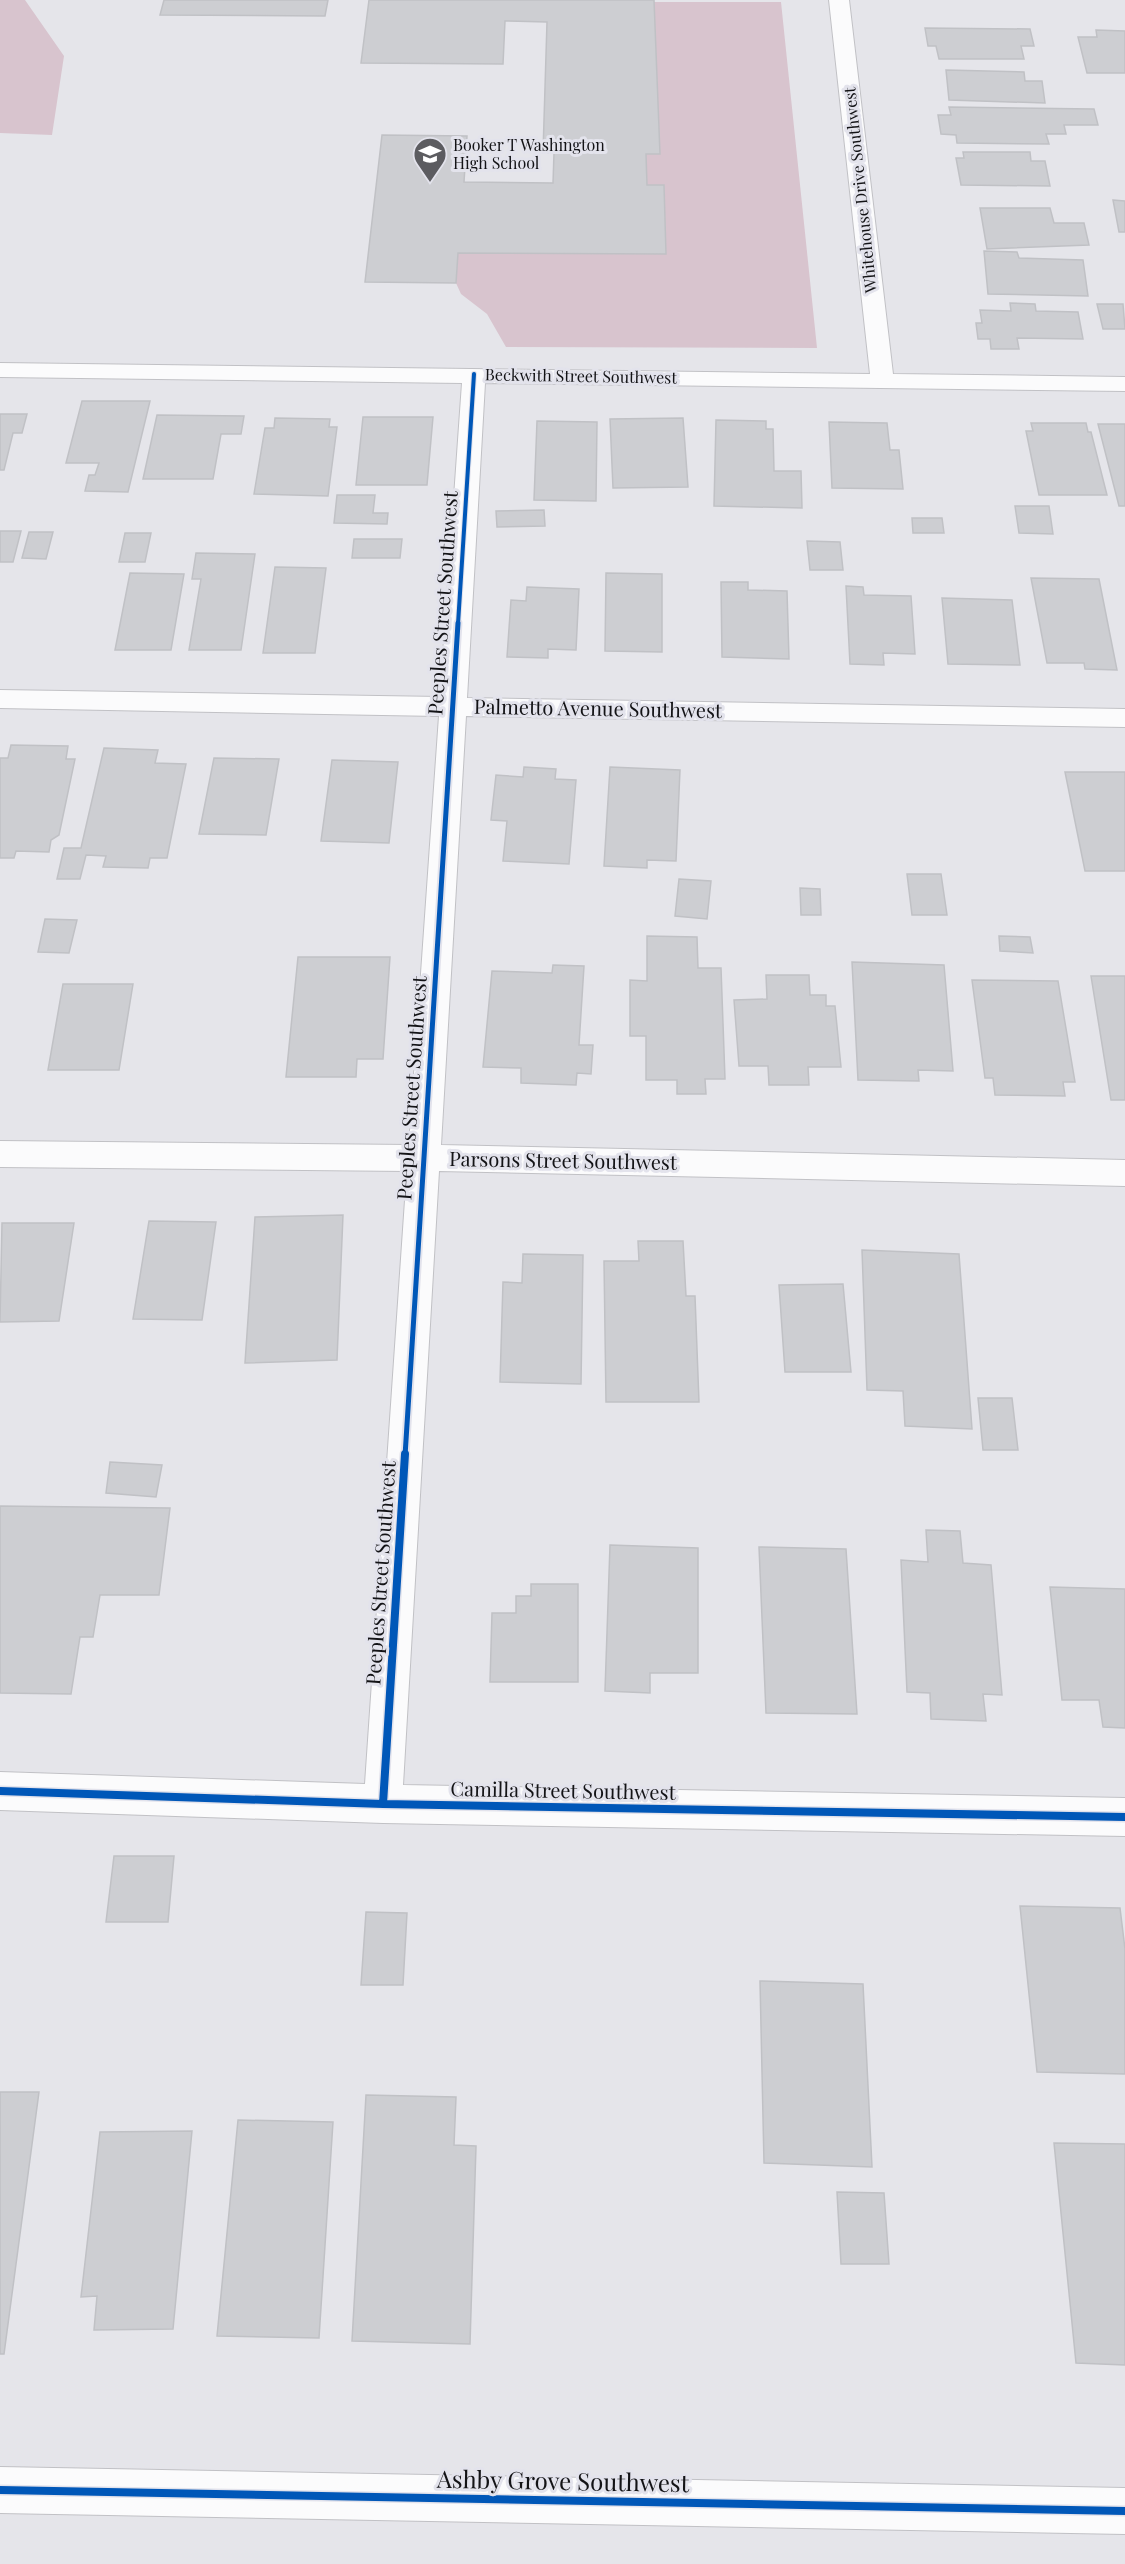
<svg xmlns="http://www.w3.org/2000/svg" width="1125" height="2564" font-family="'Playfair Display',serif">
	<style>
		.green { fill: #d8c4ce }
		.building { fill: #cdced2; stroke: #c0c1c5; stroke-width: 1.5 }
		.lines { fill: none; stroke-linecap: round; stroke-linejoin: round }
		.minor-casing { stroke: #c1c1c5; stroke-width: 2 }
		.minor { fill: #fbfbfc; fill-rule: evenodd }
		.cycleway-far2-casing { stroke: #e3e3ec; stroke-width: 6 }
		.cycleway-far1-casing { stroke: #e3e3ec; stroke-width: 9 }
		.cycleway-casing { stroke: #e3e3ec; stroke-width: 11 }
		.cycleway-far2 { stroke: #0057b8; stroke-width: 4 }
		.cycleway-far1 { stroke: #0057b8; stroke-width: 5 }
		.cycleway { stroke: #0057b8; stroke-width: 8 }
		.labels { text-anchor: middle; stroke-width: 6; stroke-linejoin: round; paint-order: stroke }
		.far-poi-label { font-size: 16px; fill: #131316; stroke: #e3e3ec; text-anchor: start }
		.far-street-label { font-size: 16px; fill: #131316; stroke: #e3e3ec }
		.street-label { font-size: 20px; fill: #131316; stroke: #e3e3ec }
		.near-street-label { font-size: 24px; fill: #131316; stroke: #e3e3ec }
	</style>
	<rect width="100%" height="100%" fill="#e5e5ea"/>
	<path class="green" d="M0,0H25L64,56L52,135L0,133Z
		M654,2H781L817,348L506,347L487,314L461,294L456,283L458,253L666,254L664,185H647L646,154H660Z"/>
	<path class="building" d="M164,0H328L325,16L160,15Z
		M369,0H654L660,154H646L647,185H664L666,254L458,253L456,283L365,282L382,135L467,136L464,182L553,183L554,153H543L547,22L505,21L503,64L361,63Z
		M925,28L1030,29L1034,46H1021L1024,59H939L936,46H928Z
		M1096,30L1125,31V73H1087L1078,37H1097Z
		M946,70L1024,72L1025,81H1042L1045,103L949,100Z
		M949,107L1094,109L1098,125H1064L1066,134H1046L1049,144L957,143L956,135L941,134L938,115H951Z
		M963,152H1030L1031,161H1045L1050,186L961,185L956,158H964Z
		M1113,200L1125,201V232H1119Z
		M980,208H1050L1054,223H1084L1089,245L987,249Z
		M984,251L1017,252L1019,258L1083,260L1088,296L988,294Z
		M1010,303L1035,304L1036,311L1078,312L1083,339L1017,338L1019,349H991L990,339H978L976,323H982L980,310L1011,311Z
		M1097,304H1123L1125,329H1103Z
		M82,401H150L128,492L85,491L89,475H95L99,463H66Z
		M0,414H27L22,433H13L4,470H0Z
		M157,415L244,416L241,434H221L213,479H143Z
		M363,417H433L427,485H356Z
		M275,418L330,419L329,427H337L328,496L254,494L265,428H274Z
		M683,418L688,487L613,488L610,419Z
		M716,420L766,421V429H773L774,471H801L802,508L714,506Z
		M537,421L597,422L596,501L534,500Z
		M829,422L887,423L890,450H899L903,489L832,488Z
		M1031,423H1086L1088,432H1091L1107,495H1039L1026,431H1033Z
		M1098,424H1125V506H1119Z
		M337,495H375L373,513H388L387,524L334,523Z
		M1015,506H1049L1053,534L1019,533Z
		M544,510L545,526L497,527L496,511Z
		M912,518H942L944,533H913Z
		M0,531H21L13,562H0Z
		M29,532H53L46,559L22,558Z
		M125,533H151L145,562H119Z
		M354,539H402L400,558H352Z
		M807,541L840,542L843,570H810Z
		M196,553L255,554L241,650H189L201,579H192Z
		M275,567L326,568L315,653H263Z
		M130,573L184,574L171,650H115Z
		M606,573L662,574V652L605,651Z
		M1031,578L1099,579L1117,670L1085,669L1084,663H1047Z
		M721,582H748V590L787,591L789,659L722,657Z
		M846,586L863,587L864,595L911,596L915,654L883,653L884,665L850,664Z
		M527,587L579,589L576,650L548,649V658L507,657L511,600L526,601Z
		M942,598L1012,600L1020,665L948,664Z
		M11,745L68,746L66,759H75L59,835L51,840L49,852L16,851L14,858H0V758H8Z
		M104,748L158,750L155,763L186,764L167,858H150L148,868L103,867L106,856L86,855L80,879H57L64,848H81Z
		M214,758L279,759L266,835L199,834Z
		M332,760L398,762L389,843L321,841Z
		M524,767L556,769L555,779L576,780L569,864L503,861L507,821L491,820L496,775L523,777Z
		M610,767L680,770L676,861L647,860V868L604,866Z
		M1065,772H1125V871H1085Z
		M907,874H941L947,915H912Z
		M679,879L711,881L707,919L675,916Z
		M800,888L820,889L821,915H801Z
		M45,919L77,920L69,953L38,952Z
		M647,936L697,937L698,968H721L725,1079H705L706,1094H677V1080H646V1036H630V980L647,981Z
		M999,936L1030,937L1033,953L1000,951Z
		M298,957H390L383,1059H357L356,1077H286Z
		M852,962L944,965L953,1071L918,1070L919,1081L858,1080Z
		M553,965L584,966L579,1045H593L591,1074L577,1073L576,1085L521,1083V1068L483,1067L492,971L552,973Z
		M766,975H809L810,995H826V1006H835L841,1067H808L809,1085H769L768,1066H739L734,1000L767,999Z
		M1091,976H1125V1100H1111Z
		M972,980L1058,981L1075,1082H1063L1065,1096L995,1095L993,1078H985Z
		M63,984H133L119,1070H48Z
		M343,1215L337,1360L245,1363L255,1217Z
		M149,1221L216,1222L202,1320L133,1319Z
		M2,1223H74L59,1321L0,1322Z
		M638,1241H683L686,1296H695L699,1402H606L604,1261H639Z
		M862,1250L959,1254L972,1429L905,1426L903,1391L867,1390Z
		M523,1254L583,1255L581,1384L500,1382L503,1282L522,1283Z
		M843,1284L851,1372H785L779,1285Z
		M978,1398H1012L1018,1450H983Z
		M110,1462L162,1465L156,1497L106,1493Z
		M0,1506L170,1508L159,1595H100L93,1637H80L71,1694L0,1693Z
		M926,1530L960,1531L963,1563L991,1565L1002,1695L983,1694L986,1721L931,1719L930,1693L907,1692L901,1560L928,1562Z
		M610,1545L698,1548V1673H650V1693L605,1691Z
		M759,1547L846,1549L857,1714L766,1713Z
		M531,1584H578V1682H490L492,1613H516V1596H531Z
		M1050,1587L1125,1589V1728L1103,1727L1099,1700H1062Z
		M114,1856H174L168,1922H106Z
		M1020,1906L1120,1908L1125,1949V2074L1037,2072Z
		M366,1912L407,1913L403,1985H361Z
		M760,1981L863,1984L872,2167L764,2163Z
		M0,2092H39L4,2354H0Z
		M366,2095L456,2097L454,2145L476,2146L470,2344L352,2341Z
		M238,2120L333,2122L319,2338L217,2336Z
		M192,2131L173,2329L94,2330L97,2296L81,2297L100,2132Z
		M1054,2143L1125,2144V2365L1076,2363Z
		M837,2192L884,2193L889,2264H841Z"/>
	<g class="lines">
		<defs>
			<path id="minor" d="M829,0H849L893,374L1125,377V391L485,383L467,698L1125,709V727L466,716L441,1145L1125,1160V1186L439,1171L403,1785L1125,1798V1836L383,1823L0,1810V1772L365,1784L407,1171L0,1167V1141L409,1145L439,716L0,708V690L440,697L462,383L0,377V363L870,374Z
				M0,2467L1125,2488V2534L0,2513Z"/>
		</defs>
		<use href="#minor" class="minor-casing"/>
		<use href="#minor" class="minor"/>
		<defs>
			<path id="cycleway-far2" d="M458,624L474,374"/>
			<path id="cycleway-far1" d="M405,1456L458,623"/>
			<path id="cycleway" d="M0,1791L383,1804L1125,1817
				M383,1804L405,1454
				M0,2490L1125,2511"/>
		</defs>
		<use href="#cycleway-far2" class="cycleway-far2-casing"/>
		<use href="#cycleway-far1" class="cycleway-far1-casing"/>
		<use href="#cycleway" class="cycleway-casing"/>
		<use href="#cycleway-far2" class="cycleway-far2"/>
		<use href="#cycleway-far1" class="cycleway-far1"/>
		<use href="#cycleway" class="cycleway"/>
	</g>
	<defs>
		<symbol id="school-pin" viewBox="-11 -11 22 30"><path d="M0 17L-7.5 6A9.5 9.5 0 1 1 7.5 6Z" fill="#5c5c60" stroke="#e3e3ec"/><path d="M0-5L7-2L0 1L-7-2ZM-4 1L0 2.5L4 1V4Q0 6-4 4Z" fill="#fff"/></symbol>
	</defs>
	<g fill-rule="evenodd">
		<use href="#school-pin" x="411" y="135" width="38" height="52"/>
	</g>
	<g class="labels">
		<g class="far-poi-label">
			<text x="453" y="151">Booker T Washington<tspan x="453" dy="18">High School</tspan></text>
		</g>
		<g class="far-street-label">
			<text transform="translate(860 190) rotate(-96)" y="6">Whitehouse Drive Southwest</text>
			<text transform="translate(581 376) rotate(1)" y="6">Beckwith Street Southwest</text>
		</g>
		<g class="street-label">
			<text transform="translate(443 603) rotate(-86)" y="7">Peeples Street Southwest</text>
			<text transform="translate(598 709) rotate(1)" y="7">Palmetto Avenue Southwest</text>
			<text transform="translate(412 1088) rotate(-86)" y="7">Peeples Street Southwest</text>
			<text transform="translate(563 1161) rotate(1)" y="7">Parsons Street Southwest</text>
			<text transform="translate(381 1573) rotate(-86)" y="7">Peeples Street Southwest</text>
			<text transform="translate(563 1791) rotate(1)" y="7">Camilla Street Southwest</text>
		</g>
		<g class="near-street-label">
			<text transform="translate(563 2482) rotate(1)" y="8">Ashby Grove Southwest</text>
		</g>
	</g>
</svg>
